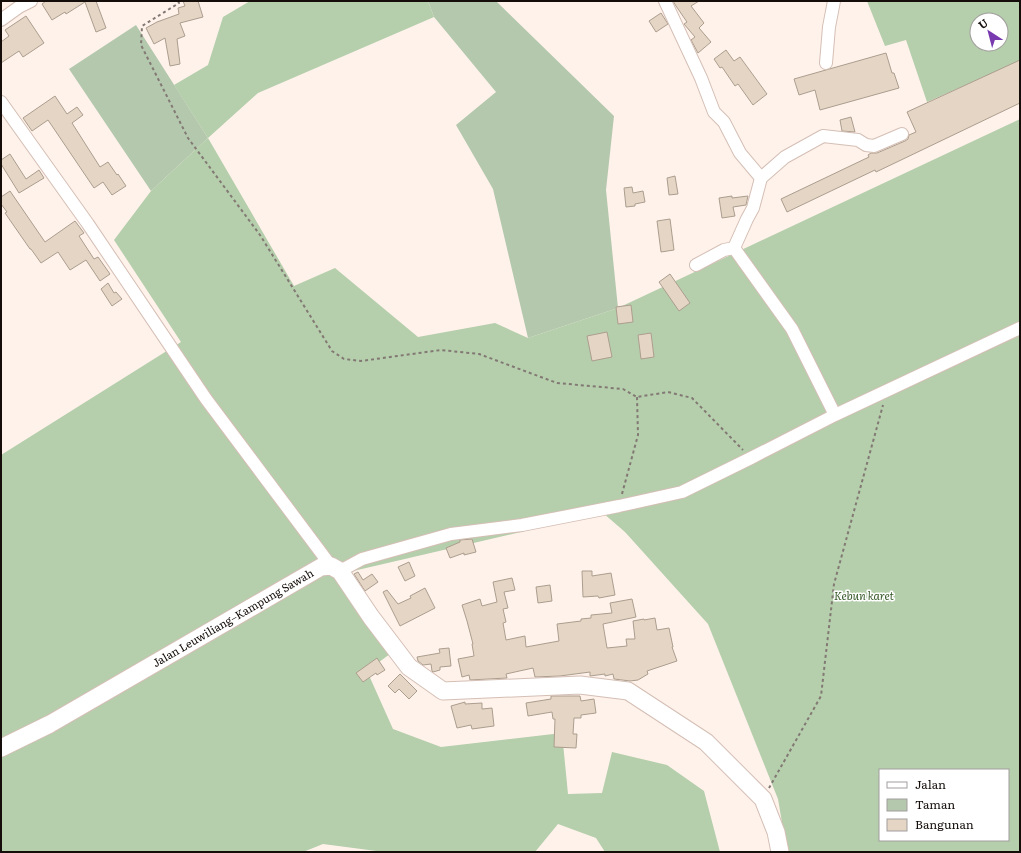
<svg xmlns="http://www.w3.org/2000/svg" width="1021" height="853" font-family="Literata,serif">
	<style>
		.green { fill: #b4c8ad }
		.forest { fill: #b5ceab; fill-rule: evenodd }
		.building { fill: #e4d5c5; stroke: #ac9e8e }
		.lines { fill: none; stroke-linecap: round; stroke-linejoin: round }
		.minor-casing { stroke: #d4bfb5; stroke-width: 14 }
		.secondary-casing { stroke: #d4bfb5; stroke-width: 19 }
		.path { stroke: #827974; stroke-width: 2; stroke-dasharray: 3 3; stroke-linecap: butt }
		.minor { stroke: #fff; stroke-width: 12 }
		.secondary { stroke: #fff; stroke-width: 17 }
		.labels { text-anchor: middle; stroke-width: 3; stroke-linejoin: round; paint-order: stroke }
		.park-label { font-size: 11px; font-style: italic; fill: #355727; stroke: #fff }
		.street-label { font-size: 11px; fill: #140d0a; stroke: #fff }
	</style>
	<rect width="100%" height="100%" fill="#fff2eb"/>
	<path class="green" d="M428,1H496L614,116L606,190L618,308L528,338L493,189L456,125L496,92L434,17Z
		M136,25L208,138L151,191L69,69Z"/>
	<path class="forest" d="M250,1H428L434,17L258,93L208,138L294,286L335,268L418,337L495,323L528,338L618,308L1020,119V852H787L778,799L708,624L625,532L603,513L336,575L394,651L367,671L393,729L441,747L562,733L568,794L602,793L612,752L667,765L704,791L720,852H605L596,838L558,824L535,852H384L323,844L303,852H1V455L181,342L114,240L151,191L208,138L174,85L208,65L223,17ZM880,770H1008V840H880Z
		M867,1H1020V61L927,102L906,40L885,46ZM977,20H1001V44H977Z"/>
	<path class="building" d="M46,1H96L106,28L96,32L85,2L66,14L65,12L52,20L42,4Z
		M183,1H198L203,17L180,23L185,36L177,39L180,64L170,66L165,38L154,44L146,28L157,22L179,14L178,8L185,6Z
		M673,1H699L691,6L704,23L699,28L711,42L698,53L691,40L695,37L684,24L687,22L676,6Z
		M661,13L668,24L656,32L649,21Z
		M26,16L44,43L23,57L19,51L1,63V42L9,36L5,30Z
		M726,50L734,61L740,57L767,94L753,105L738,84L735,86L722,67L720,68L714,59Z
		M886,53L892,73H894L899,88L820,110L815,90L799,95L794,79Z
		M1020,60V103L876,172L875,170L787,212L781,199L869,157L868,155L871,153H877L905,141L908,139L909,135L916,132L907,112Z
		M55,96L67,114L77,107L83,115L72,123L100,167L108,162L117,175L118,174L126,186L112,195L103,182L94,188L48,120L32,131L23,118Z
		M851,117L855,132L842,131L840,120Z
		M10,154L26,179L39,170L44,178L19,193L1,164V160Z
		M675,176L678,194L669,195L667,178Z
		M632,187L633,193L643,191L645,202L635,204V206L626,207L624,188Z
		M10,191L45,242L75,221L84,233L79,236L94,259L98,257L110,274L100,281L86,260L70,270L58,252L41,263L31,249H30L5,213L7,212L1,204V197Z
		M732,196V198L748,196L746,205L733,207L735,216L722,218L719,198Z
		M670,219L674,250L661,252L657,221Z
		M670,274L690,303L679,311L659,282Z
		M108,283L114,293L116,292L122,299L112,306L101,289Z
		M631,305L633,322L618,324L616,307Z
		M607,332L612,357L592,361L587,336Z
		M651,333L654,357L641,359L638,335Z
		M472,539L476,552L464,555V553L450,558L446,548L460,542V540Z
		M409,562L415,576L405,581L398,567Z
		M582,571H592V576L611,573L615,595L599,598L598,596L583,597Z
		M358,572L363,580L372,574L378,582L365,591L354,574Z
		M512,578L515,590L504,592L508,608L503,609L506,622L503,623L506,640L525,636L526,647L559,641L557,624L581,621V619L591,618V615L612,613L610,603L632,599L636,617L603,624L607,648L627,646L626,639H635L633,621L644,619V620L655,618L657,630L669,628L673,647H672L677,661L647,671L648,674L638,680L630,681L614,679L613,674L605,676V674L590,676V672L560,676L535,677L533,668L506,674L507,678L470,680L469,675L462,677L458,659L474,656L472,644H473L467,621L462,605L480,599L482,606L497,602L493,582Z
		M550,585L552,601L538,603L536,587Z
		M425,588L435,608L400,626L383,592L387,590L398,604L411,598L410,596Z
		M449,648L451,666L440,667V670L433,672L432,671L431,664L423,665L418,661L417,657L440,653L439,649Z
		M377,658L385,670L377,675L376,673L363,682L356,673Z
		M400,674L417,691L409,699L399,689L395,693L388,686Z
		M551,696H580L581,701L594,699L596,713L581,715V718H574L573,734H577L576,748L554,747L555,719H553L552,712L528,716L526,703L551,699Z
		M465,702V704L482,703V709L492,708L494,726L472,729L471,725L457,728L451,706Z"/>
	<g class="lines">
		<defs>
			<path id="minor" d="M665,1L701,78L714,112L724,122L740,153L761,178
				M1,20L19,7L31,1
				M826,63L829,27L834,1
				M1,102L88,224L206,399L331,566
				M734,248L792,329L835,415
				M696,265L724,250L734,248L747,219L753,208L761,178L785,157L823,136L858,140L866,145L874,146L902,134
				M340,571L362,559L451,534L522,525L619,506L682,492L751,458L835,415L1020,328"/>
			<g id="secondary">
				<path id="s1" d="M1,748L50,724L321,567L331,566L340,571L371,617L409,667L443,691L580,685L628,691L706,742L763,799L776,832L780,852"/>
			</g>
		</defs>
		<use href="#minor" class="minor-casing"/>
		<use href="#secondary" class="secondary-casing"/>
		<path class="path" d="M178,1L179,3L142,26L141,45L188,138L260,235L332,351L344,359L361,361L441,350L479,354L557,383L623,389L637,397L668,392L692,398L743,450
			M622,494L638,435L637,397
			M769,788L821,696L834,584L883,405"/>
		<use href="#minor" class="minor"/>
		<use href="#secondary" class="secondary"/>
	</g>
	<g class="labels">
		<g class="park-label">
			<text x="864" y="600">Kebun karet</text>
		</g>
		<g class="street-label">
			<text dy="4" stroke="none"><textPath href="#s1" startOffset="266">Jalan Leuwiliang–Kampung Sawah</textPath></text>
		</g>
	</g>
	<rect width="1021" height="853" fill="none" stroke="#140d0a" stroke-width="4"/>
	<rect x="879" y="769" width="130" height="72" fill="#ffffff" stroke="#a19e9d"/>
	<rect x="887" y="782" width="20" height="6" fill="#ffffff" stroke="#a19e9d"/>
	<text x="915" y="789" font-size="12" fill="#140d0a">Jalan</text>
	<rect x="887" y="799" width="20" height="12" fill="#b4c8ad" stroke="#a19e9d"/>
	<text x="915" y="809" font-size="12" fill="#140d0a">Taman</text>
	<rect x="887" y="819" width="20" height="12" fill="#e4d5c5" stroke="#a19e9d"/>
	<text x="915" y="829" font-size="12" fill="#140d0a">Bangunan</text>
	<g transform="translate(989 32) rotate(324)"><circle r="19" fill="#ffffff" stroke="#a19e9d"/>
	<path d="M0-3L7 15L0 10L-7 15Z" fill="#793aaf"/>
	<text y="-6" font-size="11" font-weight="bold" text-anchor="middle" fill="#140d0a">U</text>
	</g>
</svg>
